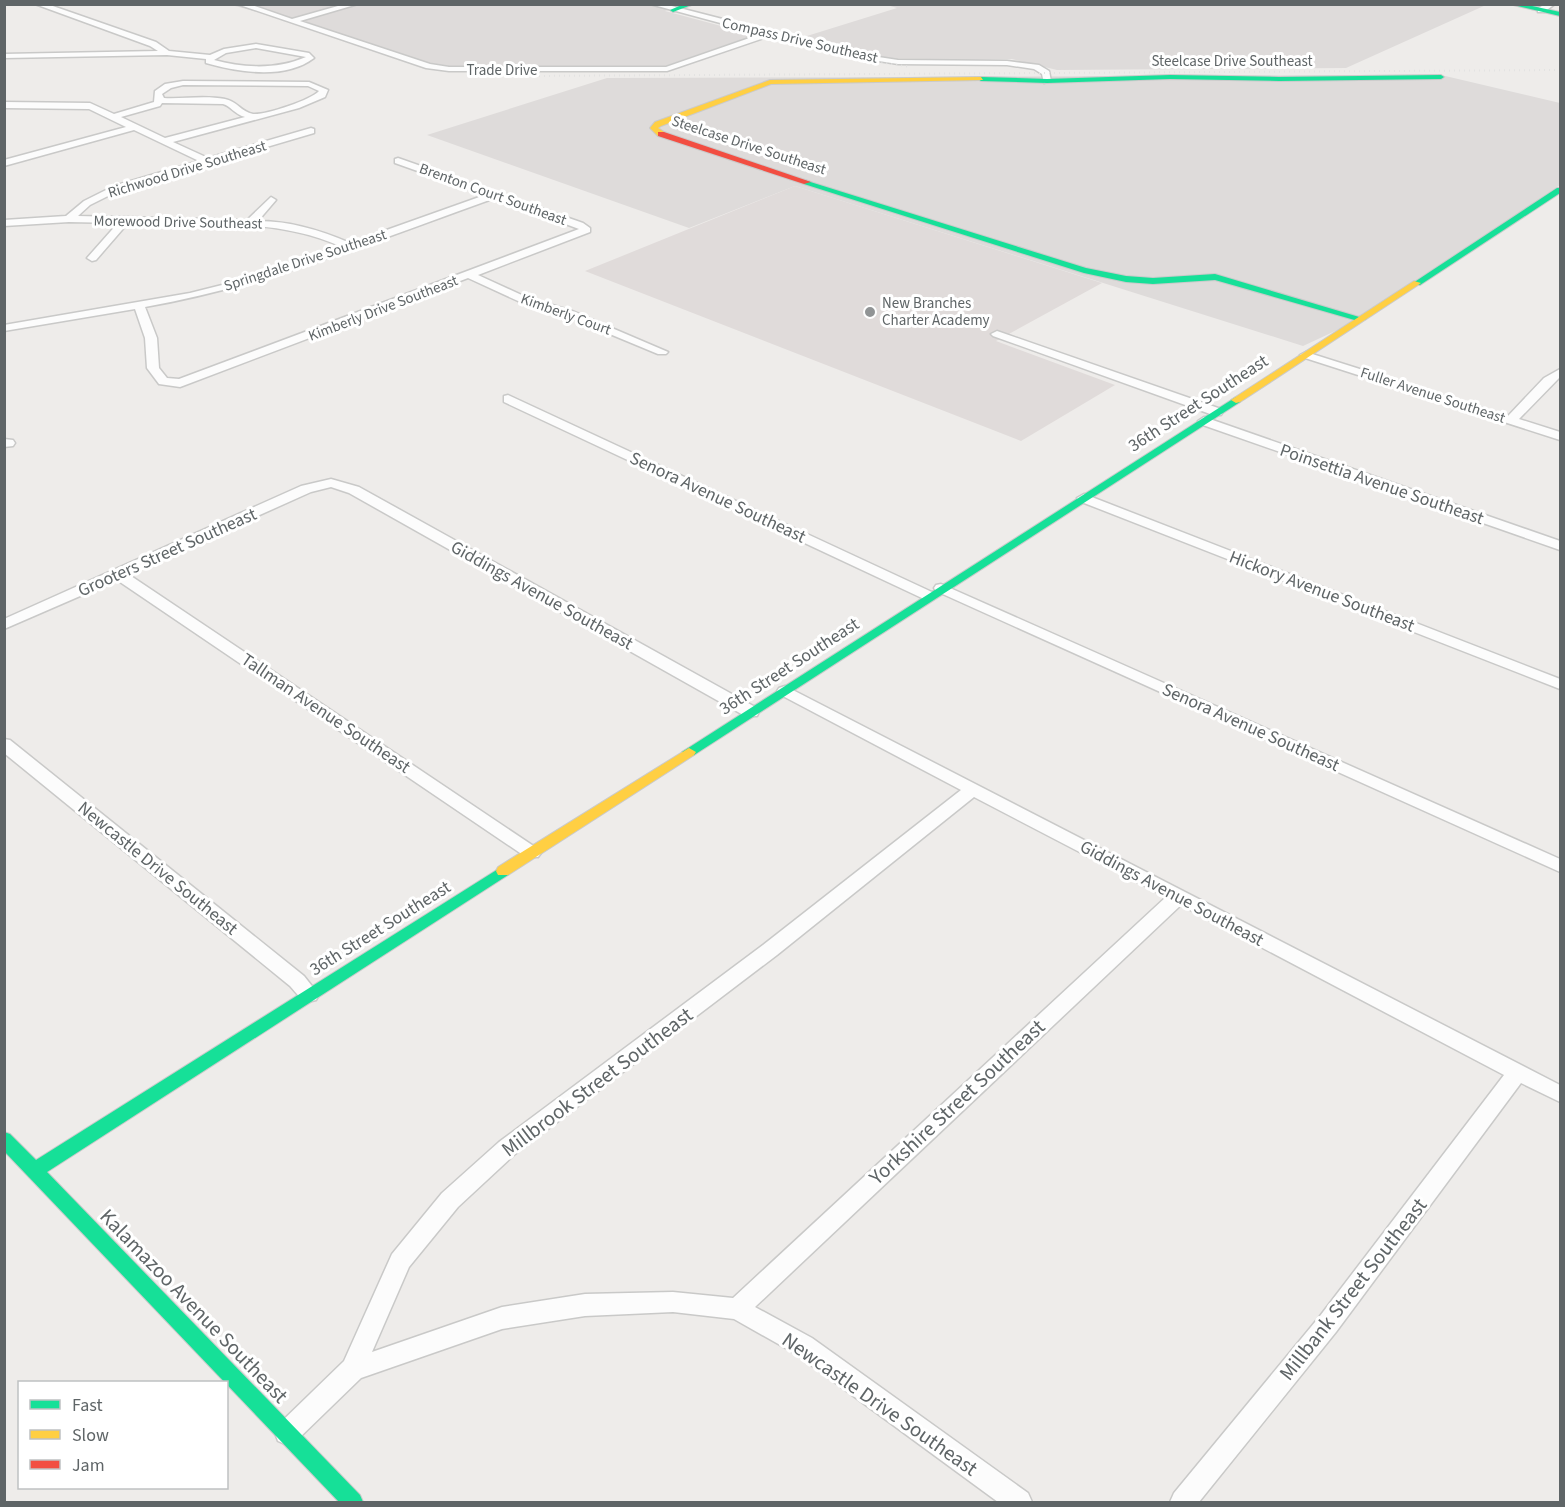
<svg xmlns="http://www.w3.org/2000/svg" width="1565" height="1507" font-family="'Source Sans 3',sans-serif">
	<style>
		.industrial { fill: #dedbda }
		.education { fill: #e0dbda }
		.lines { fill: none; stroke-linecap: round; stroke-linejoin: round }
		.street-casing { stroke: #c9c9c8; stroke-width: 3 }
		.fast-casing { stroke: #cacaca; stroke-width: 2 }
		.slow-casing { stroke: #cacaca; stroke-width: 2 }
		.jam-casing { stroke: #cacaca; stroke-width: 2 }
		.street { fill: #fcfcfc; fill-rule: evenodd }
		.fast { fill: #16e098; fill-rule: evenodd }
		.slow { fill: #ffcf43; fill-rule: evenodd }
		.jam { fill: #f24e42; fill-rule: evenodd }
		.rail { stroke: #e3e3e2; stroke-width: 2; stroke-dasharray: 1 4; stroke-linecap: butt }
		.poi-dot { fill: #919495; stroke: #fff; stroke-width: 2 }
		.labels { text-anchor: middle; stroke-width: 6; stroke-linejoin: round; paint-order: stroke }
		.far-street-label { font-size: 15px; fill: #5f6567; stroke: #fff }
		.far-poi-label { font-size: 15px; fill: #5f6567; stroke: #fff; text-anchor: start }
		.street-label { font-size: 18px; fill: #5f6567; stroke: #fff }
		.near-street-label { font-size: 21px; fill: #5f6567; stroke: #fff }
	</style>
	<rect width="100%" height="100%" fill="#eeecea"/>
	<path class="industrial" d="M231,5H686L665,11L755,35L665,66L453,68L435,65L304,24Z
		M887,5H1486L1346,68L1057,70L1012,59L903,61L835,50L794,40L897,8Z
		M1441,75L1560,103V185L1361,319L1303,346L795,186L689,228L427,135L607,78Z"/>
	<path class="education" d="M795,186L1102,283L996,341L1115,385L1021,441L585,271Z"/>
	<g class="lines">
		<defs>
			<path id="street" d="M35,4H47L156,42L169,51L210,55L224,49L256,44L309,53L314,58C285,80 238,72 206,63V59L167,55L4,58V54L158,51L150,46ZM256,48L306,57C276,70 244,68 214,60L226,53Z
				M237,4H249L292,19L345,4H358L300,21L430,64L449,67H666L761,34L650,4H664L859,54L898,60L1007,61L1039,65L1049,71L1051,81L1044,83L1042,74L1034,69L1007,65L898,64L859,58L770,36L667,71H449L426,68Z
				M1546,4H1555L1544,12H1538V8Z
				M183,81L309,82L328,90L325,97L299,108L173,142L208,158L311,128L314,129V133L120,190L90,205L78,216L247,220L271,197L276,200L258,221C290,221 320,230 350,243L485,195L395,163V159L398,158L583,223L590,228V232L478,275L526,297L572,311L668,352L666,354H658L564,315L518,301L468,278L180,387L159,384L147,368L145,338L135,309L4,331V325L190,293L246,279L340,246C275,217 198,225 128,223L96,260L92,261L87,258L118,223L69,222L4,226V220L66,216L84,201L114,186L199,161L134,130L4,166V160L126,127L89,109L4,108V102L90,103L114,114L154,102L155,91L165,84ZM183,85L308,86L319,91C311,100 266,115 253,114C241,112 237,101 225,99C206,95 183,99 164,98L162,94L171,88ZM162,103L223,104C231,106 234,114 245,117L165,138L121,117L160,106ZM495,198L579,229L179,379L167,378L159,368L157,338L145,307C266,286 380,239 495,198Z
				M997,331L1221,409L1223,412L1221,415H1213L993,336L991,334Z
				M1306,352L1508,416L1544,378L1560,369V377L1519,419L1560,432V440L1302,357L1300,355Z
				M508,395L934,593L936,596L929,600L924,599L504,402V396Z
				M1204,417L1560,541V550L1200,424L1198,421Z
				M4,439L13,440L15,443L13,446L4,447Z
				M331,479L359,487L757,708L759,712L757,716H745L349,493L331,487L311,492L128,574L538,849L541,853L538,857H526L117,580L4,629V619L301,486Z
				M1084,494L1560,679V689L1079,501L1077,498Z
				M941,584L1560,859V872L936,591L934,588L936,585Z
				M785,686L1560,1085V1102L1521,1083L1336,1332L1199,1502H1170L1174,1493L1320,1316L1504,1075L1181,905L755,1307L812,1338L1028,1493L1032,1502H998L796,1354L734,1319L673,1312L585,1316L502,1329L361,1378L296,1441L287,1445L278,1441L275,1433L278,1425L344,1361L392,1254L442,1193L499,1142L763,945L961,790L779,694L777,691L779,688ZM974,797L1166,897L733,1298L673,1292L585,1294L502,1307L372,1352L409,1267L458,1207L515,1154L777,955Z
				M4,739L10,740L304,976L319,995L316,1000C303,1004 298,995 290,986L4,753Z"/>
			<path id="fast" d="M684,4H694L673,12L670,10Z
				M1509,4H1523L1560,12V16Z
				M1170,75L1279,77L1441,75L1444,77L1441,79L1279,81L1170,79L1047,83L981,81L978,79L981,77L1047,79Z
				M804,180L1086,268L1126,276L1153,278L1215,274L1366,319L1358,321L1215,280L1153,284L1126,282L1084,273L804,184Z
				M1557,188H1560V193L1420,285L1413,283Z
				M1236,397L1241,400L1240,402L694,755L689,756L682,752Z
				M503,866L508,867L510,871L508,875L47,1172L360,1495L363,1502H339L4,1151V1132L10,1134L36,1160Z"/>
			<path id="slow" d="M981,77L983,80L771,84L661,126L658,128L664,132V136H658L650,128L655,122L770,80Z
				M1414,281L1421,283L1240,402L1236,403L1231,400Z
				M689,748L696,752L694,755L508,875H498L496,871L498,867Z"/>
			<path id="jam" d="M658,132H664L811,182L804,184L658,136Z"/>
		</defs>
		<use href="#street" class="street-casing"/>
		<use href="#fast" class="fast-casing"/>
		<use href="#slow" class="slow-casing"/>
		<use href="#jam" class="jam-casing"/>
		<use href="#street" class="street"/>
		<use href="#fast" class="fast"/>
		<use href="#slow" class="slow"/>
		<use href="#jam" class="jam"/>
		<path class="rail" d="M774,39L846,57L911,67
			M529,76L1560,70"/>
	</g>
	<circle class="poi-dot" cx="870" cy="312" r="6"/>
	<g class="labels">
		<g class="far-street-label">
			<text transform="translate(800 40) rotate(13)" y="5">Compass Drive Southeast</text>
			<text x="1232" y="66">Steelcase Drive Southeast</text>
			<text x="502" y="75">Trade Drive</text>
			<text transform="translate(749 145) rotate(18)" y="5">Steelcase Drive Southeast</text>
			<text transform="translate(187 169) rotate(-17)" y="5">Richwood Drive Southeast</text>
			<text transform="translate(493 194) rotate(20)" y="5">Brenton Court Southeast</text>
			<text transform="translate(178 222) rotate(1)" y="5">Morewood Drive Southeast</text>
			<text transform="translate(305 260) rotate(-18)" y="5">Springdale Drive Southeast</text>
			<text transform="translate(383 308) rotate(-21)" y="5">Kimberly Drive Southeast</text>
			<text transform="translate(566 314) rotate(20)" y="5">Kimberly Court</text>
			<text transform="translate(1433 395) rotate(18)" y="5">Fuller Avenue Southeast</text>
		</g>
		<g class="far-poi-label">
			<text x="882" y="308">New Branches<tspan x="882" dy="17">Charter Academy</tspan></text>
		</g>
		<g class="street-label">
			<text transform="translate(1198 403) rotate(-33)" y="6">36th Street Southeast</text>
			<text transform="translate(1382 484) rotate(19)" y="6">Poinsettia Avenue Southeast</text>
			<text transform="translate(718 497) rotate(25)" y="6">Senora Avenue Southeast</text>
			<text transform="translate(167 552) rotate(-24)" y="6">Grooters Street Southeast</text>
			<text transform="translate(1322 591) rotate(21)" y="6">Hickory Avenue Southeast</text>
			<text transform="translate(542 595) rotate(29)" y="6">Giddings Avenue Southeast</text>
			<text transform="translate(789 666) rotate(-33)" y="6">36th Street Southeast</text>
			<text transform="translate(326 713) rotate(34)" y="6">Tallman Avenue Southeast</text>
			<text transform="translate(1251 727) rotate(24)" y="6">Senora Avenue Southeast</text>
			<text transform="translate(158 868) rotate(39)" y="6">Newcastle Drive Southeast</text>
			<text transform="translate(1172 893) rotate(28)" y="6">Giddings Avenue Southeast</text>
			<text transform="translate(380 928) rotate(-32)" y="6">36th Street Southeast</text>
		</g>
		<g class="near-street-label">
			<text transform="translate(597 1082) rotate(-37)" y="7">Millbrook Street Southeast</text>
			<text transform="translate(957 1102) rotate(-43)" y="7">Yorkshire Street Southeast</text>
			<text transform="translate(1353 1289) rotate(-52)" y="7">Millbank Street Southeast</text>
			<text transform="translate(194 1306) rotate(46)" y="7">Kalamazoo Avenue Southeast</text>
			<text transform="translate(880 1404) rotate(35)" y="7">Newcastle Drive Southeast</text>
		</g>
	</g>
	<rect width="1565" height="1507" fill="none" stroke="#5f6567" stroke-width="12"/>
	<rect x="18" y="1381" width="210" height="108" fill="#ffffff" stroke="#bfc1c2" stroke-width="1.5"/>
	<rect x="30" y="1400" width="30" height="9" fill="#16e098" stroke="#bfc1c2" stroke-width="1.5"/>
	<text x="72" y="1411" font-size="18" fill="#5f6567">Fast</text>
	<rect x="30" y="1430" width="30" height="9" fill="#ffcf43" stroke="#bfc1c2" stroke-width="1.5"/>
	<text x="72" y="1441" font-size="18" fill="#5f6567">Slow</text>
	<rect x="30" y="1460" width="30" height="9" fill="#f24e42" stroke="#bfc1c2" stroke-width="1.5"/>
	<text x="72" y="1471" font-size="18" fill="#5f6567">Jam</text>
</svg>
